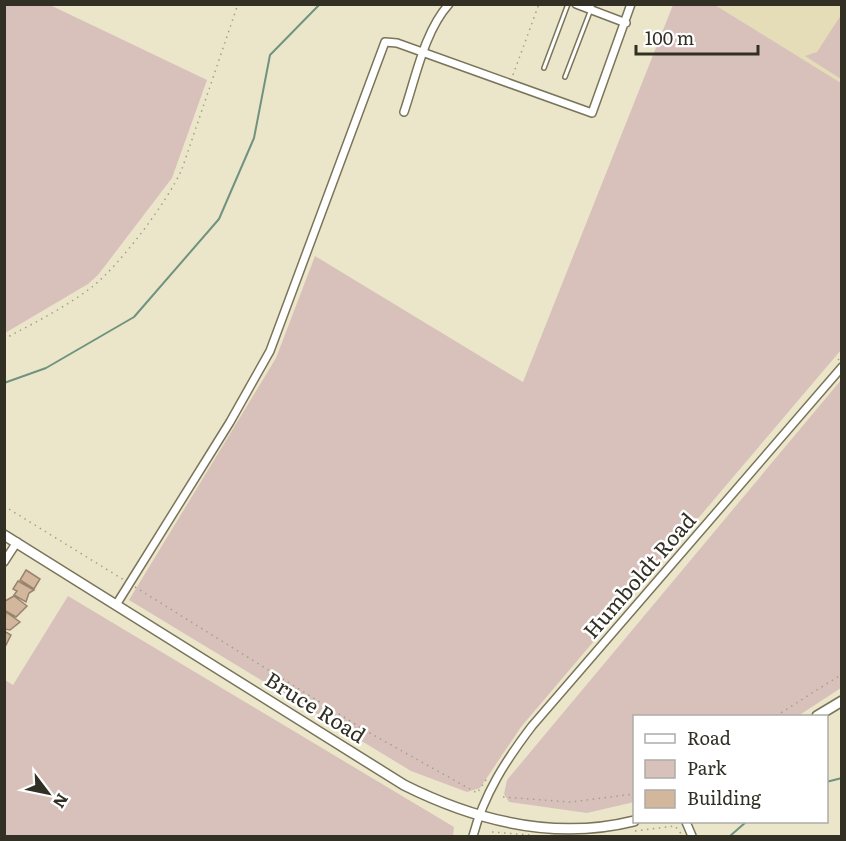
<svg xmlns="http://www.w3.org/2000/svg" width="846" height="841" font-family="Literata,serif">
	<style>
		.built { fill: #e4ddb8 }
		.green { fill: #d9c1bb }
		.lines { fill: none; stroke-linecap: round; stroke-linejoin: round }
		.stream { stroke: #709381; stroke-width: 2 }
		.building { fill: #d3b79d; stroke: #98836f; stroke-width: 1.5 }
		.lane-casing { stroke: #79745a; stroke-width: 6 }
		.street-casing { stroke: #79745a; stroke-width: 10 }
		.secondary-casing { stroke: #79745a; stroke-width: 12 }
		.path { stroke: #a3a08a; stroke-width: 1.5; stroke-dasharray: 1.5 4.5; stroke-linecap: butt }
		.lane { stroke: #fff; stroke-width: 3 }
		.street { stroke: #fff; stroke-width: 7 }
		.secondary { stroke: #fff; stroke-width: 9 }
		.labels { text-anchor: middle; stroke-width: 5; stroke-linejoin: round; paint-order: stroke }
		.street-label { font-size: 21px; fill: #323025; stroke: #fff }
	</style>
	<rect width="100%" height="100%" fill="#ebe6c9"/>
	<path class="built" d="M715,5H841V83Z"/>
	<path class="green" d="M4,5H50L207,80L172,178L98,275L88,284L5,333Z
		M673,5H715L841,83V350L521,727L480,788L467,792L411,771L129,600L276,358L315,256L523,382Z
		M841,15V79L805,56L817,52Z
		M841,380V688L798,716H634V802L587,813L509,802L504,794L507,780Z
		M68,596L454,827L453,836H5V680L13,685Z"/>
	<g class="lines">
		<path class="stream" d="M4,383L46,368L134,317L219,219L254,138L270,55L320,4
			M826,782L842,778
			M730,836L746,822"/>
	</g>
	<path class="building" d="M26,570L40,579L34,589L20,580Z
		M18,581L34,590L29,593L26,602L14,595L17,591L13,589Z
		M14,596L27,606L16,617L4,610L5,601Z
		M6,612L20,622L10,630L4,629Z
		M4,631L11,635L4,649Z"/>
	<g class="lines">
		<defs>
			<path id="lane" d="M544,68L568,4
				M565,77L593,4"/>
			<path id="street" d="M576,4L626,23
				M404,112C416,77 424,32 449,4
				M4,562L17,542
				M116,605L230,422L270,351L385,42L397,43L592,113L631,4
				M686,822L692,836
				M473,836C484,794 506,760 532,726L842,367"/>
			<path id="secondary" d="M4,535L404,785C476,821 554,841 634,821
				M817,716L842,701"/>
		</defs>
		<use href="#lane" class="lane-casing"/>
		<use href="#street" class="street-casing"/>
		<use href="#secondary" class="secondary-casing"/>
		<path class="path" d="M513,75L539,4
			M4,339C34,323 66,307 92,287C120,265 168,201 182,169L238,4
			M838,360L842,356
			M4,506L124,580
			M135,587L368,732L477,793L488,777
			M776,716L842,674
			M503,797L570,802L634,794
			M635,831L675,826L683,836
			M492,832L530,835"/>
		<use href="#lane" class="lane"/>
		<use href="#street" class="street"/>
		<use href="#secondary" class="secondary"/>
	</g>
	<g class="labels">
		<g class="street-label">
			<text transform="translate(640 576) rotate(-49)" y="7">Humboldt Road</text>
			<text transform="translate(315 708) rotate(32)" y="7">Bruce Road</text>
		</g>
	</g>
	<rect width="846" height="841" fill="none" stroke="#323025" stroke-width="12"/>
	<rect x="633" y="715" width="195" height="108" fill="#ffffff" stroke="#adaca8" stroke-width="1.5"/>
	<rect x="645" y="734" width="30" height="9" fill="#ffffff" stroke="#adaca8" stroke-width="1.5"/>
	<text x="687" y="745" font-size="18" fill="#323025">Road</text>
	<rect x="645" y="760" width="30" height="18" fill="#d9c1bb" stroke="#adaca8" stroke-width="1.5"/>
	<text x="687" y="775" font-size="18" fill="#323025">Park</text>
	<rect x="645" y="790" width="30" height="18" fill="#d3b79d" stroke="#adaca8" stroke-width="1.5"/>
	<text x="687" y="805" font-size="18" fill="#323025">Building</text>
	<g transform="translate(48 793) rotate(122)" stroke="#ffffff" stroke-width="4.5" paint-order="stroke">
	<path d="M0-4.5L10 22L0 15L-10 22Z" fill="#323025"/>
	<text y="-9" font-size="16" font-weight="bold" text-anchor="middle" fill="#323025">N</text>
	</g>
	<path d="M636 45v9h122v-9" fill="none" stroke="#323025" stroke-width="3"/>
	<text x="645" y="45" font-size="18" fill="#323025" stroke="#ffffff" stroke-width="4.5" paint-order="stroke">100 m</text>
</svg>
